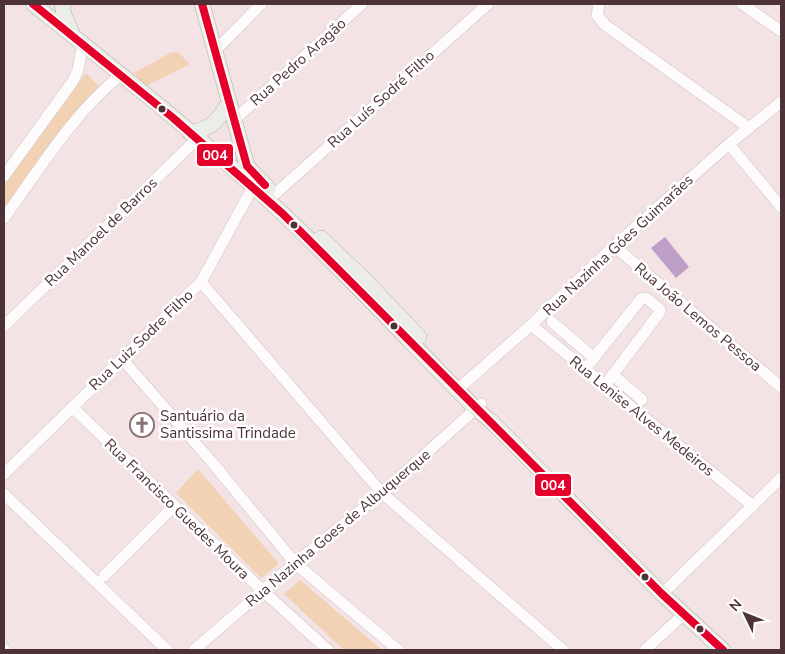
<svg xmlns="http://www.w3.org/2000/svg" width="785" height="654" font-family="'Nunito Sans',sans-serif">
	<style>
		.green { fill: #f2d2b4 }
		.water { fill: #be9fc8 }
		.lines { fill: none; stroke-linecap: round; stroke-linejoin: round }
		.minor-casing { stroke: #d3c0c2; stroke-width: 12 }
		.major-casing { stroke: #b5b4a7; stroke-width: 16 }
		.minor { stroke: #fdfbfb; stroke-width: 11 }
		.major { stroke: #ebeee6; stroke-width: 15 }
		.bus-1-casing { stroke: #fff; stroke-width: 11 }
		.bus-1 { stroke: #e4002b; stroke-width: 8 }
		.bus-dot { fill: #4d3336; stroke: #fff; stroke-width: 2 }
		.labels { text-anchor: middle; stroke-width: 5; stroke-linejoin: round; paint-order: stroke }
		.street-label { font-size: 15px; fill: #4d3336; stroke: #fff }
		.poi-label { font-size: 15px; fill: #4d3336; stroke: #fff; text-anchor: start }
		.line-badge { stroke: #fff; stroke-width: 2 }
		.badge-label { font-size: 14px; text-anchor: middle; font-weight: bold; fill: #fff }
	</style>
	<rect width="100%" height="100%" fill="#f3e3e5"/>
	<path class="green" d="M178,52L190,64L146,86L134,73L170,53Z
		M86,73L100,88L81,106L4,211V185Z
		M198,469L279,564L261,578L176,493Z
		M300,580L382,650H344L284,594Z"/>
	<path class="water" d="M665,237L689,267L676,278L651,248Z"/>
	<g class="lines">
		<defs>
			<path id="minor" d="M599,4L597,15L605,25L749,128
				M742,4L781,31
				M216,50L261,4
				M233,121L362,4
				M729,144L781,207
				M4,176L73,81L78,70L83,44
				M275,194L488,4
				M4,218C39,170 74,112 121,75
				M614,246L781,387
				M201,282L382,493L563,650
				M552,322L594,358
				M531,325L753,506
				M4,326L197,139
				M123,360L211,461L295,563L398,650
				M585,369L641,299L646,298L660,309V312L605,385
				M613,375L642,400
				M457,390L531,325L614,246L729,144L781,102
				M72,407L263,591L328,650
				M4,474L201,282L253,187
				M4,494L167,650
				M104,576L174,506
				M662,594L781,478
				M4,649L5,650
				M194,650L295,563L382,493L481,404
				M645,650L684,614"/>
			<path id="major" d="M33,4C107,63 183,123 254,187C331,257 403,335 476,409L492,422L662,594L723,650
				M62,4L64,15L72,33
				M202,4L247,166L268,188
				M190,133C213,128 218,121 229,102
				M321,238L364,279L419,337"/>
		</defs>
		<use href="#minor" class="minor-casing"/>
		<use href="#major" class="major-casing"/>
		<use href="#minor" class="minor"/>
		<use href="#major" class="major"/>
		<defs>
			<path id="bus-1" d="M33,4L172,117L283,214L662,594L723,650
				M202,4L247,166L265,185"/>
		</defs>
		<use href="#bus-1" class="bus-1-casing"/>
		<use href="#bus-1" class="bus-1"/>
	</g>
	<defs>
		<symbol id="church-ring" viewBox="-11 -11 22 22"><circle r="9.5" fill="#fff" stroke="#877173" stroke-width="1.5"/><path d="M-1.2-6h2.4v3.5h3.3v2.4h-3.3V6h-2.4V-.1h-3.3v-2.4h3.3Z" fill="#877173"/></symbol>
	</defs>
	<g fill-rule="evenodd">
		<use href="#church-ring" x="128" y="411" width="28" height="28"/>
	</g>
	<g class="bus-dot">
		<circle cx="162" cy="109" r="4.5"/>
		<circle cx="294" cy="225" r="4.5"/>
		<circle cx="394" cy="326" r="4.5"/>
		<circle cx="645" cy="577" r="4.5"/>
		<circle cx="700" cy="629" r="4.5"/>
	</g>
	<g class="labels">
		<g class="street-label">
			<text transform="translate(298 62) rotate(-42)" y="5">Rua Pedro Aragão</text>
			<text transform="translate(381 99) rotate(-42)" y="5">Rua Luís Sodré Filho</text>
			<text transform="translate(101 232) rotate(-44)" y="5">Rua Manoel de Barros</text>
			<text transform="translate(618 245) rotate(-43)" y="5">Rua Nazinha Góes Guimarães</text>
			<text transform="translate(698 317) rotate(40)" y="5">Rua João Lemos Pessoa</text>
			<text transform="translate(141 340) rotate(-44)" y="5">Rua Luiz Sodre Filho</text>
			<text transform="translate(642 416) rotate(39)" y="5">Rua Lenise Alves Medeiros</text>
			<text transform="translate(177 509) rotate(44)" y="5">Rua Francisco Guedes Moura</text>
			<text transform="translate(338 528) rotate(-40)" y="5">Rua Nazinha Goes de Albuquerque</text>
		</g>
		<g class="poi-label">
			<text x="160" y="421">Santuário da<tspan x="160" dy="17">Santissima Trindade</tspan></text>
		</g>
	</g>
	<g class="line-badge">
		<rect x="196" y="143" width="38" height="24" rx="5" fill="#e4002b"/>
		<rect x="534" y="473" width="38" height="24" rx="5" fill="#e4002b"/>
	</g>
	<g class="badge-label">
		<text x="215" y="160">004</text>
		<text x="553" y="490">004</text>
	</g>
	<rect width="785" height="654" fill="none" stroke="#4d3336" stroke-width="10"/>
	<g transform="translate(745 614) rotate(313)" stroke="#ffffff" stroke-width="4" paint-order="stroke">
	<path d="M0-4L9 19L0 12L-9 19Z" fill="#4d3336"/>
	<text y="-8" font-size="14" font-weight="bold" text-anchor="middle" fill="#4d3336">N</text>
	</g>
</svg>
